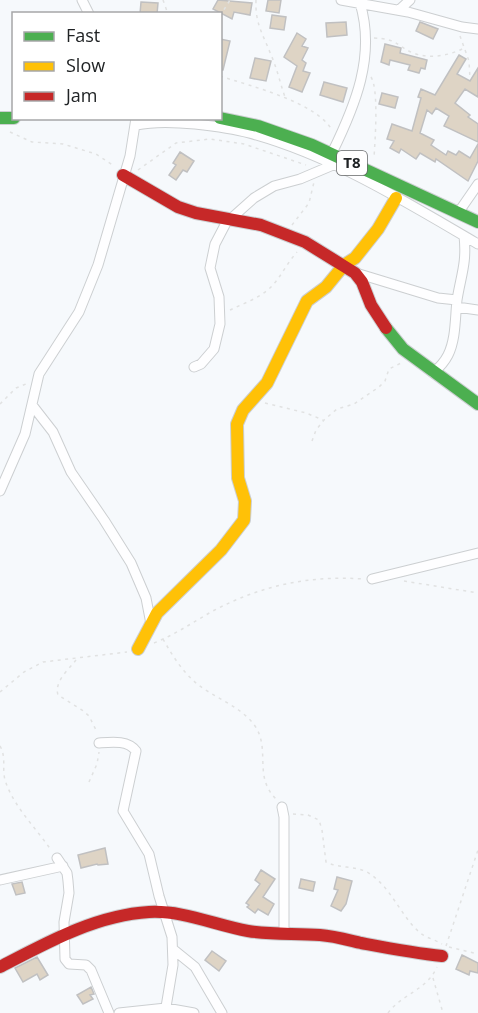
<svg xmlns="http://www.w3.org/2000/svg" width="478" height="1013" font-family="'Open Sans',sans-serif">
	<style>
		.building { fill: #ded4c5; stroke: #c0c0c1; stroke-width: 1.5 }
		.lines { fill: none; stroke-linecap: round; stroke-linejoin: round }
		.street-casing { stroke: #cccfd1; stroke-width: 11 }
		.fast-casing { stroke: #cccfd1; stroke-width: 14 }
		.slow-casing { stroke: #cccfd1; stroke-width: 14 }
		.jam-casing { stroke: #cccfd1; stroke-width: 14 }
		.path { stroke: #e1e2e2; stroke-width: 1.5; stroke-dasharray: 3 4.5; stroke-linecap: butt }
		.street { stroke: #fefeff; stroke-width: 9 }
		.fast { stroke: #4caf50; stroke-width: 12 }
		.slow { stroke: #ffc107; stroke-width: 12 }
		.jam { stroke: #c62828; stroke-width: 12 }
		.labels { text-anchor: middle; stroke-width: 4.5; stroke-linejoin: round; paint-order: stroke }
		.shield { fill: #fff; stroke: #636566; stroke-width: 1.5 }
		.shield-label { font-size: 15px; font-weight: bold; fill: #202325 }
	</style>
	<rect width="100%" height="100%" fill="#f6f9fc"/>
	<path class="building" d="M218,0L252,3L250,15L234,12L232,19L213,9Z
		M268,0H281L279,13L266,11Z
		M141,2L158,3L157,14H140Z
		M272,15L286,17L284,30L270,28Z
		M346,22L347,35L327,37L326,23Z
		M420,22L438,29L433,39L416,31Z
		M297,33L306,39L302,46L308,48L302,60L306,63L303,71L310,73L302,92L289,87L297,66L284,57Z
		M220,39L230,41L223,70H220Z
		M385,44L401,48L400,53L427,60L425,69L421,68L419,73L408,70L410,65L390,60L389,65L381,62Z
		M459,55L466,59L457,74L470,81L478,68V97L465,89L455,103L470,115L468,117L478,124V142L444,126L449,116L436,108L432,114L427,110L420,133L434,140L431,145L446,155L448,151L456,155L459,151L470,158L478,144V161L468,181L436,159L435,162L420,153L416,159L401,149L399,153L390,148L394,141L387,139L392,124L412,131L421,98L418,97L421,89L435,95Z
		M255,58L271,61L266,81L250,78Z
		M324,82L347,88L343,102L320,95Z
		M382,93L398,97L395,108L379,104Z
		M180,152L194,161L187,172L183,170L176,180L169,175L176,165L173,163Z
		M105,848L108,864L98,865L97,864L81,868L78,855Z
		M261,870L275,879L263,897L274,904L268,915L258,909L255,913L247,907L249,905L246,903L260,884L255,880Z
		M337,877L352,881L346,904L341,911L331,906L338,890L334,889Z
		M301,879L315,882L313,891L299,888Z
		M22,882L25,893L16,895L12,884Z
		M212,951L226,961L219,971L205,960Z
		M462,955L478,963V973L470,971L469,975L456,969Z
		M37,957L48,975L40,980L37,974L23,982L15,968Z
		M91,987L94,994L90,995L93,999L83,1004L77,995Z"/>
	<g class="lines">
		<defs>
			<path id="street" d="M82,0L89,14
				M341,0L408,12L462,27L478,29
				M399,10L410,0
				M136,125C155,121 175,122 195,124C213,126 231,128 249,133C331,155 406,202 478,244
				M332,153C355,106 376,56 360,3
				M458,213L478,184
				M356,273L438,298L457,300
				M457,307L478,310
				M194,367L201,364L214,349L220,324L219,297L210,268L215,244L226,223L254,198L274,186L300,179L333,165
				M433,373C440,367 444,363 448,355C456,339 455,318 457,300C461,275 467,263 464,236
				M32,405L53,432L71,472L104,520L131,563L146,598L151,624
				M0,491L25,434L39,374L79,312L98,265L130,156L136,118
				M372,579L478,553
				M99,743C112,742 128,740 136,751L123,811L149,854L159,896L172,937L173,965L165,1013
				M282,807L284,817V934
				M57,858L67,873L68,881L69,893L64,922L65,959L69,964L86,965L91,970L109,1013
				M0,880L63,866
				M174,950L195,967L222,1013
				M119,1013L166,1008L194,1013"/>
			<path id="fast" d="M0,118H14
				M220,118L258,126L312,145L478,222
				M386,328L403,349L478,404"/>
			<path id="slow" d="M138,649L157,613L221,550L244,520L245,501L238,478L237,424L243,410L267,383L307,301L326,287L344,265L355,258L378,229L396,198"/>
			<path id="jam" d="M123,175L178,207L196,213L261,225L305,242L355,273L362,282L371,305L386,328
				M0,967C46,943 96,915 149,912C182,910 215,925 248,931C272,935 296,933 320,935C334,936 348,940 361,943C388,948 414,953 442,956"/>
		</defs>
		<use href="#street" class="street-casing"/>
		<use href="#fast" class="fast-casing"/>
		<use href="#slow" class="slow-casing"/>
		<use href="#jam" class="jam-casing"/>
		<path class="path" d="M163,0L168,14
			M256,0C255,24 263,34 271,55C277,68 280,83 285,97
			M220,16L230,0
			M460,36L469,61L470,79
			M374,38C398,39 395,45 413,53C429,59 449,56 464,48
			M220,76C250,86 316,102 332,130
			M371,77C379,90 375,140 374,158
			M10,132L32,142L63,144L96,154L114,166
			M138,170L176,143L210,139L244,144L306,165
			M292,225L309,203L314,182
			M230,310C244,303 260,298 271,287C281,277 287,263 297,252
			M265,403L306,413L323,420
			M0,404L16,388L26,384
			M312,441L316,430L324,420L337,409L354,404L379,387L385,381L389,369L401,363
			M404,581L478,593
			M163,639C172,655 182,671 196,683C214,698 241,706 255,726C271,750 253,776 276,799
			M154,643C174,635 192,623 211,612C259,586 309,575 363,579
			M76,660C68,670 54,682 58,695L82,710L89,716L97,732
			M0,692L24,672L43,662L127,652
			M0,746C7,758 1,770 6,783C15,808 36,828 51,850
			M89,782L97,764L99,752
			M293,814L308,815L319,820L322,830L326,862C339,869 358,865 370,874C391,888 400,914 418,931C425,938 434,939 442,944
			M446,946L478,850
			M449,947L478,954
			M433,978L443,1013
			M388,1013C403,993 426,991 437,967"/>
		<use href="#street" class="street"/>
		<use href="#fast" class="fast"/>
		<use href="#slow" class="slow"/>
		<use href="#jam" class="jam"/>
	</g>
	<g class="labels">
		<rect class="shield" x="337" y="151" width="30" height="24" rx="4.5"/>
		<g class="shield-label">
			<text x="352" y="168">T8</text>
		</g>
	</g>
	<rect x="12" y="12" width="210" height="108" fill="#ffffff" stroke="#a6a7a8" stroke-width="1.5"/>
	<rect x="24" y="32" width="30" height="9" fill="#4caf50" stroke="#a6a7a8" stroke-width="1.5"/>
	<text x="66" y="42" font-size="18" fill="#202325">Fast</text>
	<rect x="24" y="62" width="30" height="9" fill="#ffc107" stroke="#a6a7a8" stroke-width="1.5"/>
	<text x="66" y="72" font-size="18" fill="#202325">Slow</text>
	<rect x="24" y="92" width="30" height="9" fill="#c62828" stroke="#a6a7a8" stroke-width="1.5"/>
	<text x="66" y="102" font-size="18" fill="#202325">Jam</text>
</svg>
